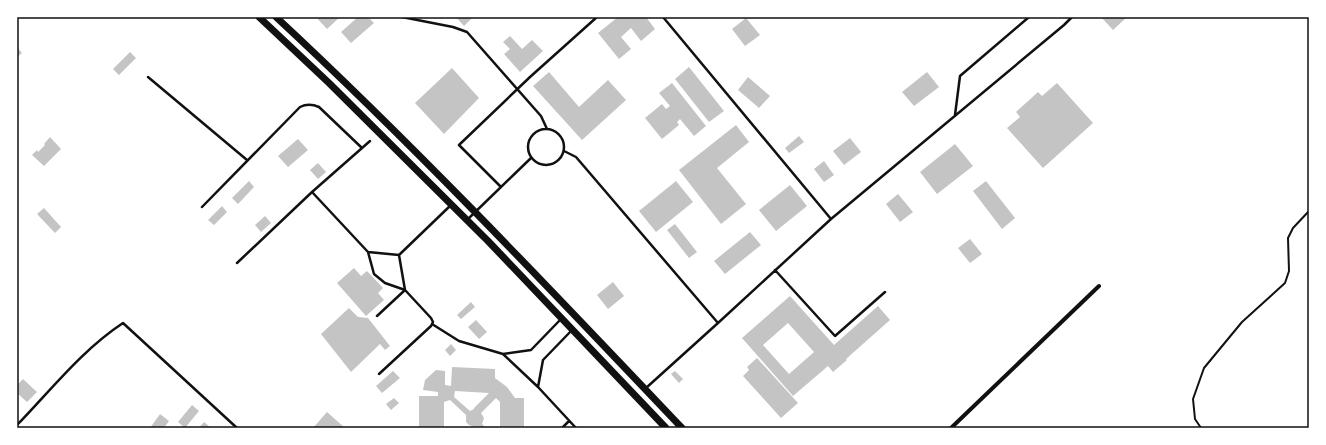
<svg xmlns="http://www.w3.org/2000/svg" width="1326" height="445" font-family="Rubik,sans-serif">
	<style>
		.building { fill: #c4c4c4; fill-rule: evenodd }
		.lines { fill: none; stroke-linecap: round; stroke-linejoin: round }
		.path { stroke: #111; stroke-width: 2 }
		.service { stroke: #111; stroke-width: 2.5 }
		.minor { stroke: #111; stroke-width: 4 }
		.primary { stroke: #111; stroke-width: 7 }
		.neatline { fill: none; stroke: #111; stroke-width: 1.5 }
	</style>
	<rect width="100%" height="100%" fill="#fff"/>
	<path class="building" d="M316,17H340L327,29Z
		M358,17H368L374,23L351,43L341,32Z
		M456,17H473L464,26Z
		M618,17H646L655,29L641,41L631,28L621,37L631,49L619,59L598,33Z
		M1101,17H1127L1113,30Z
		M746,18L760,35L745,46L732,29Z
		M510,36L522,49L532,40L543,51L520,72L504,54L510,49L503,42Z
		M17,47L22,53L17,57Z
		M130,52L136,58L119,75L113,69Z
		M689,67L724,111L709,122L675,79Z
		M452,68L479,98L444,134L415,103Z
		M549,72L579,107L608,80L626,100L582,140L533,86Z
		M927,72L939,87L914,106L902,92Z
		M748,77L770,96L759,108L738,90Z
		M672,83L706,126L694,136L680,119L677,122L679,125L662,139L645,118L662,104L666,109L670,106L659,93Z
		M1057,83L1093,123L1043,168L1007,128L1020,117L1016,112L1038,92L1042,96Z
		M736,125L749,142L717,168L746,204L721,224L679,170Z
		M799,136L804,142L789,153L785,148Z
		M50,137L61,149L44,166L32,155L37,150L38,152L45,145L44,144Z
		M850,138L861,152L844,165L833,151Z
		M298,139L308,150L288,167L278,156Z
		M955,144L973,166L937,194L920,172Z
		M824,161L834,175L824,182L814,169Z
		M318,163L326,172L318,179L310,170Z
		M249,181L254,187L238,204L232,198Z
		M676,181L693,202L656,232L639,211Z
		M986,181L1015,218L1002,229L973,191Z
		M790,185L807,206L776,231L759,210Z
		M898,194L913,212L900,222L886,204Z
		M222,206L227,212L214,225L208,220Z
		M44,208L61,227L55,233L37,214Z
		M265,216L271,223L261,232L255,225Z
		M675,224L697,252L689,258L667,230Z
		M750,232L761,245L725,274L714,261Z
		M970,239L982,254L970,263L958,248Z
		M354,268L361,276L367,271L383,288L378,293L384,300L366,316L337,283Z
		M613,282L624,296L608,309L597,295Z
		M790,296L834,345L878,306L890,320L846,359L847,360L833,372L828,366L793,396L742,338ZM788,323L814,352L789,374L763,345Z
		M471,302L475,307L461,319L457,315Z
		M349,308L358,317L368,318L390,346L385,350L380,344L351,372L321,334Z
		M476,320L487,332L479,339L468,327Z
		M451,344L456,350L450,356L445,350Z
		M757,358L798,403L781,418L743,376L749,370L747,367Z
		M452,367L495,369V378L507,387L515,398H524V428H500V402L496,398L481,413L484,418L482,424L486,428H476L469,425L466,422V415L450,400L444,402V428H419V396H438V392L423,390L425,380L436,370L445,371V385L451,386ZM455,391L489,393L474,408V409L470,411L454,397Z
		M393,371L400,378L382,393L376,386Z
		M675,371L683,379L679,383L671,374Z
		M23,379L37,392L27,402L17,393V385Z
		M394,398L399,403L391,410L386,404Z
		M192,405L199,411L185,428L178,422Z
		M327,412L345,428H313Z
		M160,414L169,421L164,428H150Z
		M204,422L211,428H199Z"/>
	<g class="lines">
		<path class="path" d="M1201,428L1195,419L1193,399L1204,368L1242,322L1285,283L1289,271L1288,238L1293,228L1309,211"/>
		<path class="service" d="M402,17L453,27L467,32L541,116L547,129
			M663,17L831,219
			M148,77L247,160
			M955,115L960,76L1029,17
			M528 147a18 18 0 1 1 36 0a18 18 0 1 1-36 0Z
			M564,151L576,157L718,323
			M501,187L459,145L530,77L597,17
			M312,192L368,252L399,255L451,205
			M202,207L300,107C306,104 312,104 319,107L362,148
			M468,219L531,158
			M368,252L374,274L385,283L405,290L377,316
			M237,263L312,192L370,141
			M775,270L835,336L885,292
			M432,324L459,341L503,354L531,350L561,319
			M503,354L538,387L543,360L572,330
			M379,374L431,326L433,322L431,318L405,290L399,255
			M538,387L576,428
			M646,388L718,323L831,219L1064,25L1072,17
			M17,425C51,390 82,350 123,323L237,428
			M562,428L569,421"/>
		<path class="minor" d="M951,428L1099,286"/>
		<path class="primary" d="M259,17L329,83L488,241L666,428
			M276,17C417,148 549,288 682,428"/>
	</g>
	<rect width="1326" height="445" fill="none" stroke="#ffffff" stroke-width="36"/>
	<rect x="18" y="18" width="1290" height="409" class="neatline"/>
</svg>
